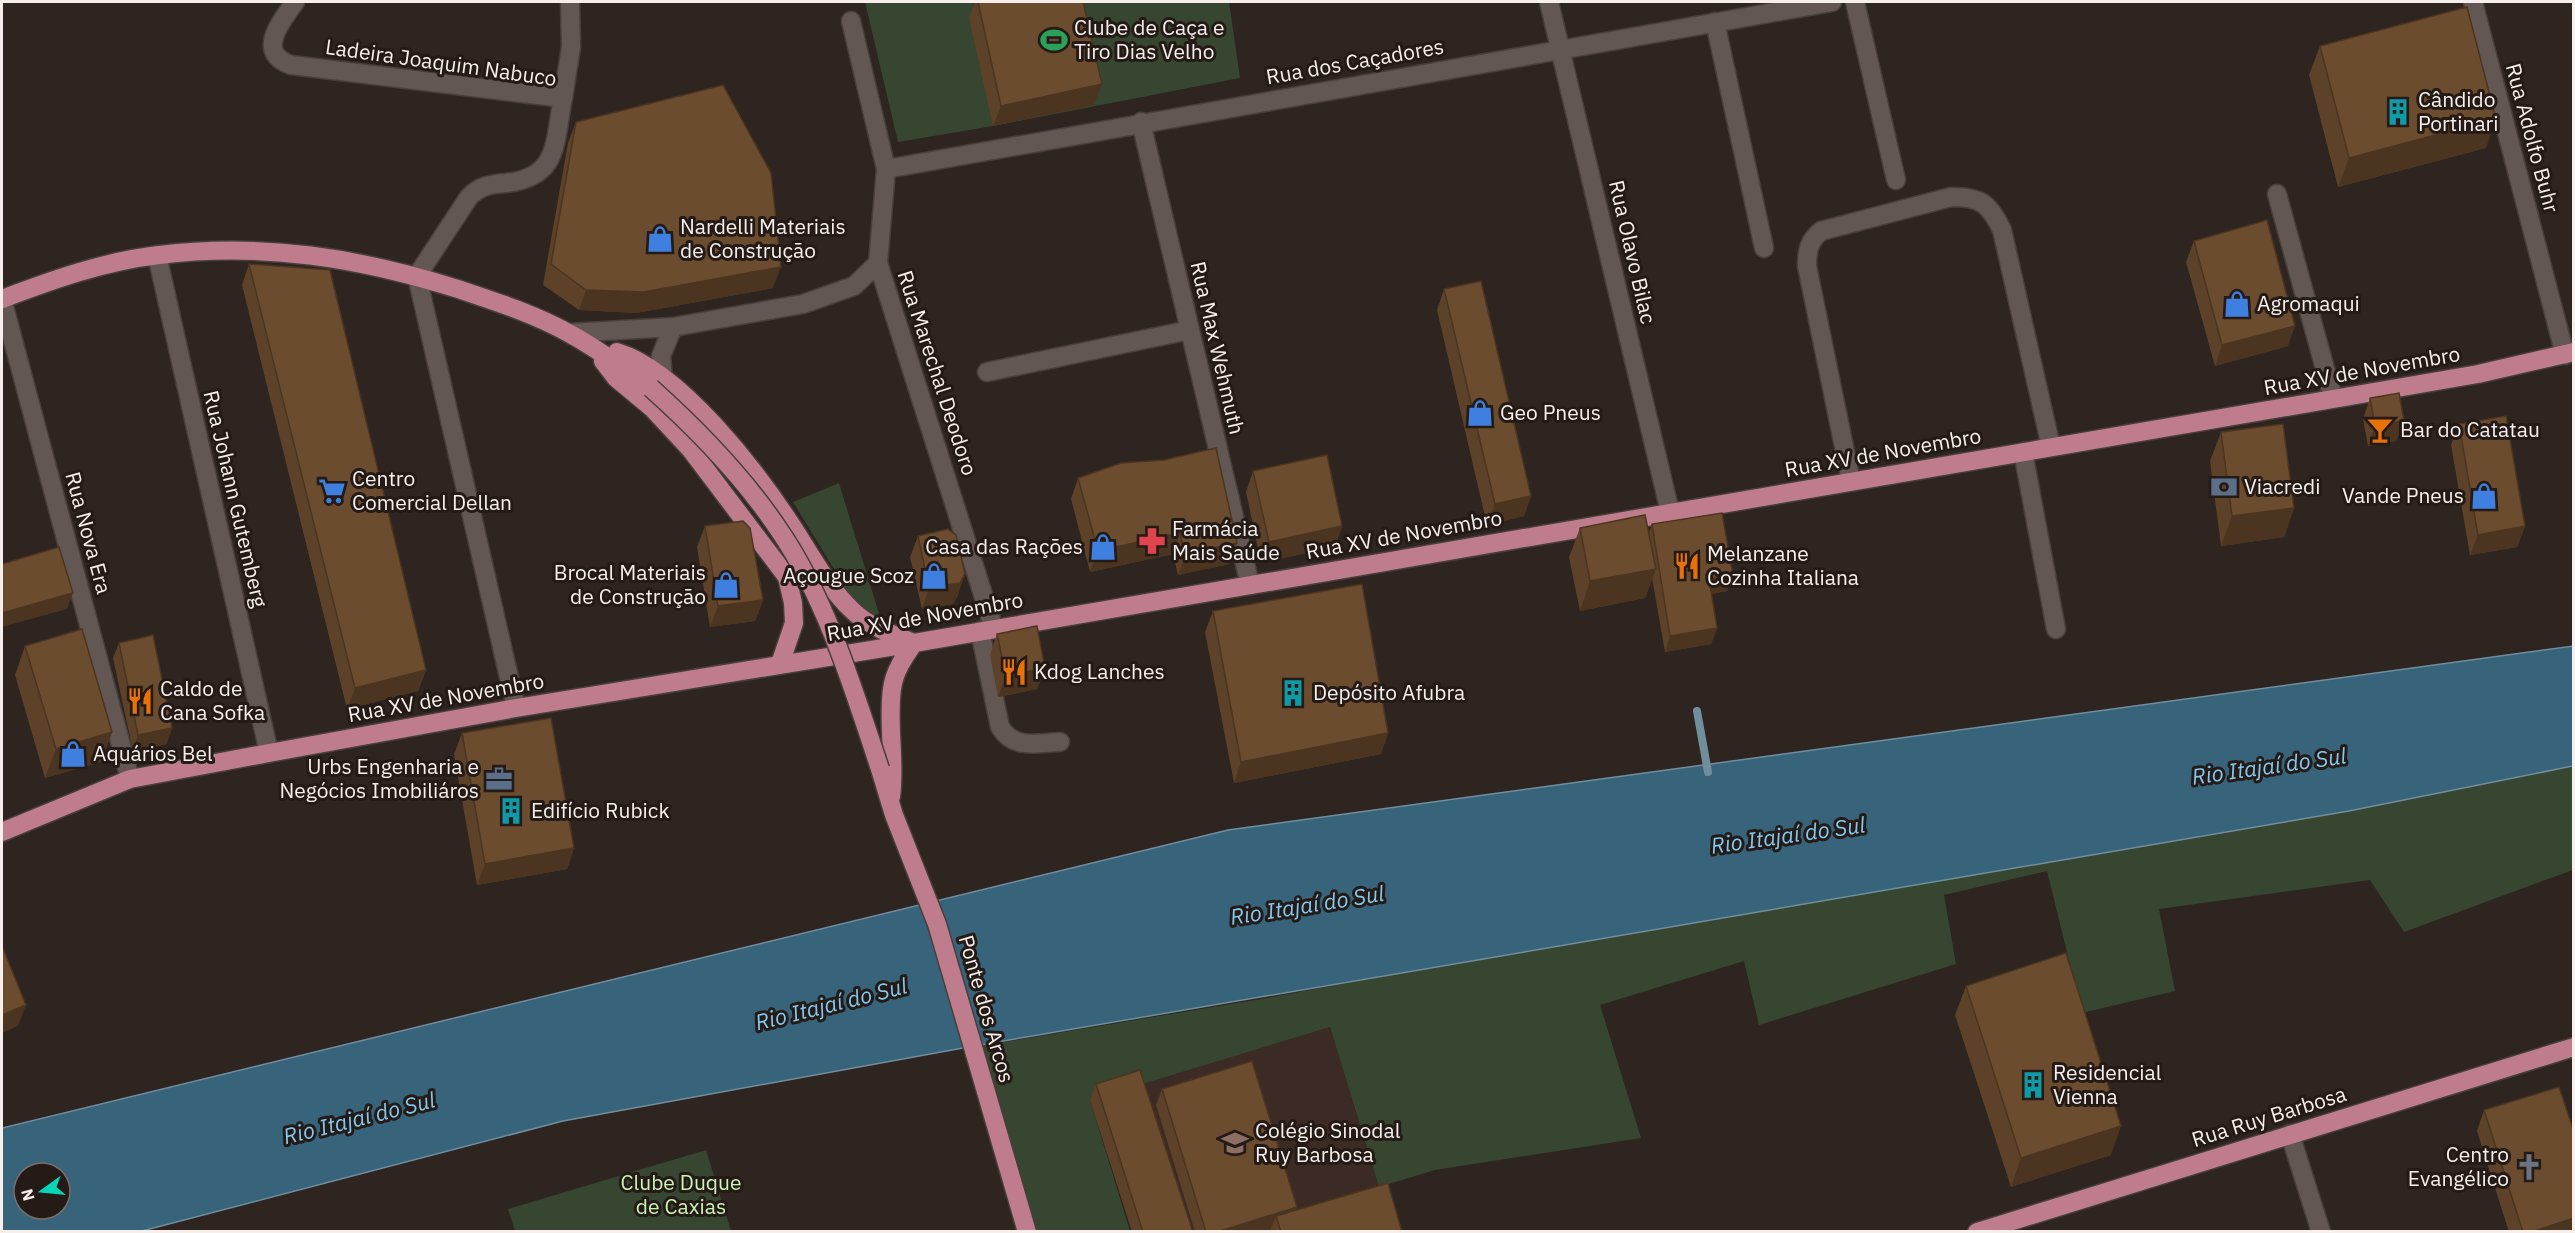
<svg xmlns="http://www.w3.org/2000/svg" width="2575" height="1233" font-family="'IBM Plex Sans',sans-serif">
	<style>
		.built { fill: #3b2b24 }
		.green { fill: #374630 }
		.water { fill: #38647b; stroke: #718e9d; stroke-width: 1.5; fill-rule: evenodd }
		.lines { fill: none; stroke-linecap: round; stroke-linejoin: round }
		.stream { stroke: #718e9d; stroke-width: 8 }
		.minor-casing { stroke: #473f3b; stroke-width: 21 }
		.major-casing { stroke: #473f3b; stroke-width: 21 }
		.minor { stroke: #625752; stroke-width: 18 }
		.major { stroke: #be7c8d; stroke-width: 18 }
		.major-bridge-casing { stroke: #473f3b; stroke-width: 21; stroke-linecap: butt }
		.major-bridge { stroke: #be7c8d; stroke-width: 18 }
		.wall { fill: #5d4128 }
		.shaded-wall { fill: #4c3520 }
		.building { fill: #6c4c2e; stroke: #4c3520; stroke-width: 1.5 }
		.labels { text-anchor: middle; stroke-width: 6; stroke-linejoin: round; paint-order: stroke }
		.poi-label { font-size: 21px; fill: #f6efec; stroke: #241a16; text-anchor: start }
		.street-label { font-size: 21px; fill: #f6efec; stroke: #241a16 }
		.park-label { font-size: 21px; fill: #caf3b6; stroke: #241a16 }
		.water-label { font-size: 22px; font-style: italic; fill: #81c9f1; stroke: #241a16 }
	</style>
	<rect width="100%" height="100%" fill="#2e2420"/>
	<path class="built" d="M1330,1027L1392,1231H1132L1090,1100Z"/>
	<path class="green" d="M865,2H1229L1240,78L993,126L898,142Z
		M839,483L880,617L862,615L793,502Z
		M2573,758V870L2404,932L2370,880L2159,909L2175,991L2082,1013L2047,871L1944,895L1956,964L1759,1025L1744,961L1600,1005L1641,1138L1435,1170L1379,1187L1330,1027L1090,1100L1130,1231H1036L974,1047L1261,999Z
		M706,1150L731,1231H515L508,1209Z"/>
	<path class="water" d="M2573,646V766L2349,811L974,1046L563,1121L142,1231L2,1232V1128L1228,830ZM24,1173H60V1209H24Z"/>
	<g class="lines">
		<path class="stream" d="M1697,711L1708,772"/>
		<defs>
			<path id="minor" d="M295,2C281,22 255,52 291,65L563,98C554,142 560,177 506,183C490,184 480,186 469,197L417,276L516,708
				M1549,2L1670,512
				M1855,2L1896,180
				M2473,2L2565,355
				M851,21L886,169L878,263L994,629
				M1715,22L1764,248
				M563,98L571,47L570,2
				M1141,122L1250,585
				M886,169L1832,2
				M2277,194L2333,398
				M157,255L269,753
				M2,299L130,779
				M570,333L673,327L803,304L854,286L878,263
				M987,372L1190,330
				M663,379L661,356L673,327
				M2023,452L2056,629
				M1851,481L1807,266C1807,250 1809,241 1821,231L1951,197C1981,197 1989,203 2002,230L2051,447
				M980,631L1000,727C1014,750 1037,743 1060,742
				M2290,1134L2321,1232"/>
			<path id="major" d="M2,299C52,280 105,261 159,255C262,242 360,258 458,289C497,302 537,315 572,335C600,350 625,370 651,388
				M617,352C680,371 757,472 792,526C811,555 828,588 853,611C869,627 893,634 914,643
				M603,361L616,378L652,408L691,450L787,577L793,603L794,623L780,664
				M880,769L894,815L937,924L1027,1232
				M891,797C896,761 887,725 892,689C894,672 904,657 914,643
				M2,832L130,779L269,753L516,708L914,643L2478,374L2574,352
				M1977,1232L2574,1047"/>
		</defs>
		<use href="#minor" class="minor-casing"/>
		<use href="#major" class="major-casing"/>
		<use href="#minor" class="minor"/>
		<use href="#major" class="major"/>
		<defs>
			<path id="major-bridge" d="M651,388C699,431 743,476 779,530C826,598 854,691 880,769"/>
		</defs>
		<use href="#major-bridge" class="major-bridge-casing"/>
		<use href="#major-bridge" class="major-bridge"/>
	</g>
	<path class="wall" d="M975,2H1083L1094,105L993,126L969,18Z
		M2320,46L2486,148L2338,187L2309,75Z
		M576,122L773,288L636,313L579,310L543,285L568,143Z
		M2194,241L2288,346L2215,366L2186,262Z
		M249,264L426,670L418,691L347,709L242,285Z
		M1444,289L1531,496L1524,516L1487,525L1437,310Z
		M2370,398L2404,421L2396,441L2368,446L2363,419Z
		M2459,424L2525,526L2517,547L2470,555L2451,445Z
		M2221,432L2294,508L2284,537L2221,546L2210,461Z
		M1253,471L1342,526L1335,547L1261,563L1246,492Z
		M1078,478L1237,543L1229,564L1178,575L1173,554L1090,572L1071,499Z
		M1652,524L1733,575L1727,591L1711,594L1717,628L1711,644L1665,652L1652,578L1645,598L1580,611L1569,557L1580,528L1649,533Z
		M705,526L763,600L755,621L710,627L697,547Z
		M918,536L958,595L953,604L922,609L910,557Z
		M1213,611L1388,733L1381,754L1234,783L1205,632Z
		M997,634L1045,668L1037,689L998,697L990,655Z
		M119,643L167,744L133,751L113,658Z
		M25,646L112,732L101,762L45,778L15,675Z
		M462,733L574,848L567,869L477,885L454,754Z
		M1966,986L2111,1155L2011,1187L1955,1015Z
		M1096,1084L1193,1232H1132L1090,1100Z
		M1162,1089L1297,1207L1296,1210L1402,1232H1270L1271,1229L1263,1232H1195L1156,1105Z
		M2484,1110L2574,1232H2509L2477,1131Z"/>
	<path class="shaded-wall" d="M1102,84L1094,105L993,126L1001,106Z
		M2496,119L2486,148L2338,187L2349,158Z
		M781,267L773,288L636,313L579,310L586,290Z
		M2295,326L2288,346L2215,366L2222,345Z
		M2404,421L2396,441L2368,446L2375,426Z
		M1531,496L1524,516L1487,525L1495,504Z
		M2294,508L2284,537L2221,546L2232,516Z
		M1342,526L1335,547L1261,563L1269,542Z
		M2525,526L2517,547L2470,555L2478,535Z
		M1180,533L1173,554L1090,572L1098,551Z
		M1237,543L1229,564L1178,575L1185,554Z
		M1656,569L1645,598L1580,611L1590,581Z
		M965,574L958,595L953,604L922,609L929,588Z
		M1733,575L1727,591L1703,595L1709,579Z
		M73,593L67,609L2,627V613Z
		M763,600L755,621L710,627L718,606Z
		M1717,628L1711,644L1665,652L1670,636Z
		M1045,668L1037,689L998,697L1006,676Z
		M426,670L418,691L347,709L355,688Z
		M172,728L167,744L133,751L138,735Z
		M112,732L101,762L45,778L56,749Z
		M1388,733L1381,754L1234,783L1241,762Z
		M574,848L567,869L477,885L485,864Z
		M26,1005L18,1026L2,1033V1015Z
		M2121,1126L2111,1155L2011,1187L2021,1158Z
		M1297,1207L1291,1223L1276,1216L1271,1229L1263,1232H1217Z
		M2574,1218V1232H2531Z"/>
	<path class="building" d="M978,2H1083L1102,84L1001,106Z
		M2467,7L2496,119L2349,158L2320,46Z
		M723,85L771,173L781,267L644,292L586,290L551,264L576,122Z
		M2267,220L2295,326L2222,345L2194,241Z
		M249,264L330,270L426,670L355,688Z
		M1481,281L1531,496L1495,504L1444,289Z
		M2399,393L2404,421L2375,426L2370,398Z
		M2506,416L2525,526L2478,535L2459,424Z
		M2283,424L2294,508L2232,516L2221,432Z
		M1216,448L1237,543L1185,554L1180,533L1098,551L1078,478L1121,463L1164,460Z
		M1327,455L1342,526L1269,542L1253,471Z
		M1722,513L1733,575L1709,579L1717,628L1670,636L1652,524Z
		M1645,515L1656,569L1590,581L1580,528Z
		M743,521L750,528L763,600L718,606L705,526Z
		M948,529L956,535L965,574L960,583L929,588L918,536Z
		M59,547L73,593L2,613V564Z
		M1362,584L1388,733L1241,762L1213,611Z
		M1037,626L1045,668L1006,676L997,634Z
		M82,629L112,732L56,749L25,646Z
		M153,635L172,728L138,735L119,643Z
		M551,718L574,848L485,864L462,733Z
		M2,946L26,1005L2,1015Z
		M2066,953L2121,1126L2021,1158L1966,986Z
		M1252,1061L1297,1207L1217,1232H1206L1162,1089Z
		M1140,1070L1193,1232H1143L1096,1084Z
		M2559,1087L2574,1132V1218L2531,1232H2523L2484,1110Z
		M1388,1183L1402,1232H1281L1276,1216Z"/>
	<defs>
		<symbol id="stadium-bare" viewBox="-9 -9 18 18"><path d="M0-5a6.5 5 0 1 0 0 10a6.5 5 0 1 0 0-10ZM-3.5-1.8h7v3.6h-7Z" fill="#2e9e5b" stroke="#241a16" stroke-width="2.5" paint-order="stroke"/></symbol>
		<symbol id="building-bare" viewBox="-9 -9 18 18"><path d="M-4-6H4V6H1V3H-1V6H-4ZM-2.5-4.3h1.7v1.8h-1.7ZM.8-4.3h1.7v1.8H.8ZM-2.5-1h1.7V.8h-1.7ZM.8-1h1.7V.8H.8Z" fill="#0f9aa8" stroke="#241a16" stroke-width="2.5" paint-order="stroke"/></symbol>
		<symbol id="shop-bare" viewBox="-9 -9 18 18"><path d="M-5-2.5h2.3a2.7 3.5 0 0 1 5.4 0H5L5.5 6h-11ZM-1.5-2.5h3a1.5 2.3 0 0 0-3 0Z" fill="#3f7fe0" stroke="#241a16" stroke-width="2.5" paint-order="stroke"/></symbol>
		<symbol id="bar-bare" viewBox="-9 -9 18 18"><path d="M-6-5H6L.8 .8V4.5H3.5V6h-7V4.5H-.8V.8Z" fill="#e8710a" stroke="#241a16" stroke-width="2.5" paint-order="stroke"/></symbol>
		<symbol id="bank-bare" viewBox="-9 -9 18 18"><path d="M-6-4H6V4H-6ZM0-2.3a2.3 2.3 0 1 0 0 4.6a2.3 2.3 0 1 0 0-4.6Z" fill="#5c6f8a" stroke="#241a16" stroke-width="2.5" paint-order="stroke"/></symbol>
		<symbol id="supermarket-bare" viewBox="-9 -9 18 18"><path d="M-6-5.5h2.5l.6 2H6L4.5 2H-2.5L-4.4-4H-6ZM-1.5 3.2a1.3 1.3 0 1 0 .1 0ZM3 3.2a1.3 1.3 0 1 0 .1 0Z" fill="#3f7fe0" stroke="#241a16" stroke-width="2.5" paint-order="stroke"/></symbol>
		<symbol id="pharmacy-bare" viewBox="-9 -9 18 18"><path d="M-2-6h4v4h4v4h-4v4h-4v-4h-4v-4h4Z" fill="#e0444e" stroke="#241a16" stroke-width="2.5" paint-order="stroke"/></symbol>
		<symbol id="restaurant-bare" viewBox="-9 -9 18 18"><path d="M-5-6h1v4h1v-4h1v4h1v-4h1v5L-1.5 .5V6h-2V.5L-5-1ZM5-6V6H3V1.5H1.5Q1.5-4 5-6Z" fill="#e8710a" stroke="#241a16" stroke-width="2.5" paint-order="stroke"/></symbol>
		<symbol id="office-bare" viewBox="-9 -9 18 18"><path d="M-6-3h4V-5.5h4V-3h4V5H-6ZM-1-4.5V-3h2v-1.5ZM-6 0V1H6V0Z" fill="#5c6f8a" stroke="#241a16" stroke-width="2.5" paint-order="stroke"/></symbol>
		<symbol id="school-bare" viewBox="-9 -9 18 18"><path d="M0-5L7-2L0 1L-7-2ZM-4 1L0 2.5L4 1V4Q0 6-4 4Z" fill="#8d6e63" stroke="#241a16" stroke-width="2.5" paint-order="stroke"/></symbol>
		<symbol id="church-bare" viewBox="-9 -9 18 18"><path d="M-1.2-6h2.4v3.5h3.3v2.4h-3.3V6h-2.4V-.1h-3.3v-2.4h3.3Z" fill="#6b7280" stroke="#241a16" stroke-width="2.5" paint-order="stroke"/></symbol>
	</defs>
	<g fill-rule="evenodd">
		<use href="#stadium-bare" x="1035" y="21" width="38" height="38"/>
		<use href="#building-bare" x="2379" y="93" width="38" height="38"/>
		<use href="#shop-bare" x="641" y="220" width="38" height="38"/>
		<use href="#shop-bare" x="2218" y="285" width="38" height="38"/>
		<use href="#shop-bare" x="1461" y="394" width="38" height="38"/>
		<use href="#bar-bare" x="2361" y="411" width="38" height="38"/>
		<use href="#bank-bare" x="2205" y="468" width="38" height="38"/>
		<use href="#supermarket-bare" x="313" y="472" width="38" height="38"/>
		<use href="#shop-bare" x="2465" y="477" width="38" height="38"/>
		<use href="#pharmacy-bare" x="1133" y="522" width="38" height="38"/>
		<use href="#shop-bare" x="1084" y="528" width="38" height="38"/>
		<use href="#restaurant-bare" x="1668" y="547" width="38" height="38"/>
		<use href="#shop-bare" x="915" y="557" width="38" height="38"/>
		<use href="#shop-bare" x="707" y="566" width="38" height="38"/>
		<use href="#restaurant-bare" x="995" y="653" width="38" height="38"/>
		<use href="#building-bare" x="1274" y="674" width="38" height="38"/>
		<use href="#restaurant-bare" x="121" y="682" width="38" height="38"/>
		<use href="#shop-bare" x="54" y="735" width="38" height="38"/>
		<use href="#office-bare" x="480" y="760" width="38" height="38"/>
		<use href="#building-bare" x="492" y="792" width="38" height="38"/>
		<use href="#building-bare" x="2014" y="1066" width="38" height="38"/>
		<use href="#school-bare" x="1216" y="1124" width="38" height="38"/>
		<use href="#church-bare" x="2510" y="1148" width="38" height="38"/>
	</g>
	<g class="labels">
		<g class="poi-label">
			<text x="1074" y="35">Clube de Caça e<tspan x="1074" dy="24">Tiro Dias Velho</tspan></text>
			<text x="2418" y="107">Cândido<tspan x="2418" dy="24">Portinari</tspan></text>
			<text x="680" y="234">Nardelli Materiais<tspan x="680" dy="24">de Construção</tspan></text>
			<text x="2257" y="311">Agromaqui</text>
			<text x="1500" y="420">Geo Pneus</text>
			<text x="2400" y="437">Bar do Catatau</text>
			<text x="352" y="486">Centro<tspan x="352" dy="24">Comercial Dellan</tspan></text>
			<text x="2244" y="494">Viacredi</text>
			<text x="2464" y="503" text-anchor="end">Vande Pneus</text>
			<text x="1172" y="536">Farmácia<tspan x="1172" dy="24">Mais Saúde</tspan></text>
			<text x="1083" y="554" text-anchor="end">Casa das Rações</text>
			<text x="1707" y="561">Melanzane<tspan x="1707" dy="24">Cozinha Italiana</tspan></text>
			<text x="706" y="580" text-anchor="end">Brocal Materiais<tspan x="706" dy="24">de Construção</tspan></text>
			<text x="914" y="583" text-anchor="end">Açougue Scoz</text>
			<text x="1034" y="679">Kdog Lanches</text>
			<text x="160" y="696">Caldo de<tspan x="160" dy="24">Cana Sofka</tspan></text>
			<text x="1313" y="700">Depósito Afubra</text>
			<text x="93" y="761">Aquários Bel</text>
			<text x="479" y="774" text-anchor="end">Urbs Engenharia e<tspan x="479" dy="24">Negócios Imobiliáros</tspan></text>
			<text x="531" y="818">Edifício Rubick</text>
			<text x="2053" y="1080">Residencial<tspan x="2053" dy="24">Vienna</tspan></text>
			<text x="1255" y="1138">Colégio Sinodal<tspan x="1255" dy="24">Ruy Barbosa</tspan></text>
			<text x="2509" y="1162" text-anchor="end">Centro<tspan x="2509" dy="24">Evangélico</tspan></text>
		</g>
		<g class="street-label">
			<text transform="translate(1355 62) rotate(-10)" y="7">Rua dos Caçadores</text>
			<text transform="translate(441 63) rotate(8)" y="7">Ladeira Joaquim Nabuco</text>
			<text transform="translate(2532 138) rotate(75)" y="7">Rua Adolfo Buhr</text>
			<text transform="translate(1632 252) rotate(77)" y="7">Rua Olavo Bilac</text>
			<text transform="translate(1217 348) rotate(77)" y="7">Rua Max Wehmuth</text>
			<text transform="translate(2362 371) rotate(-10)" y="7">Rua XV de Novembro</text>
			<text transform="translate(937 373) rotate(72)" y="7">Rua Marechal Deodoro</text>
			<text transform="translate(1883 453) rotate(-10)" y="7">Rua XV de Novembro</text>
			<text transform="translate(235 499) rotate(77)" y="7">Rua Johann Gutemberg</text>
			<text transform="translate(88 533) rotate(75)" y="7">Rua Nova Era</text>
			<text transform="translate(1404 535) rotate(-10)" y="7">Rua XV de Novembro</text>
			<text transform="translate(925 617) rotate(-10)" y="7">Rua XV de Novembro</text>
			<text transform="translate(446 698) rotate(-10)" y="7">Rua XV de Novembro</text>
			<text transform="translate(986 1009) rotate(74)" y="7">Ponte dos Arcos</text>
			<text transform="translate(2269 1117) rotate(-17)" y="7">Rua Ruy Barbosa</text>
		</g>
		<g class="park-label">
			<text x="681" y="1190">Clube Duque<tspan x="681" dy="24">de Caxias</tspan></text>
		</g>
		<g class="water-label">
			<text transform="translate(2269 766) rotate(-8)" y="8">Rio Itajaí do Sul</text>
			<text transform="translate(1788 835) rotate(-8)" y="8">Rio Itajaí do Sul</text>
			<text transform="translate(1307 905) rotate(-9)" y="8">Rio Itajaí do Sul</text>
			<text transform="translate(831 1004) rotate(-14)" y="8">Rio Itajaí do Sul</text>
			<text transform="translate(359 1118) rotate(-14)" y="8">Rio Itajaí do Sul</text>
		</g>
	</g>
	<rect width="2575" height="1233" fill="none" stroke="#f6efec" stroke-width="6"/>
	<g transform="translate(42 1191) rotate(255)"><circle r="28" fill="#241a16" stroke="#786f6c" stroke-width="1.5"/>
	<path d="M0-4.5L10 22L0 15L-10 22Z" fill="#07d5b6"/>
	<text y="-9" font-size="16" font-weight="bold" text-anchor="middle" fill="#f6efec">N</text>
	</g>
</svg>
